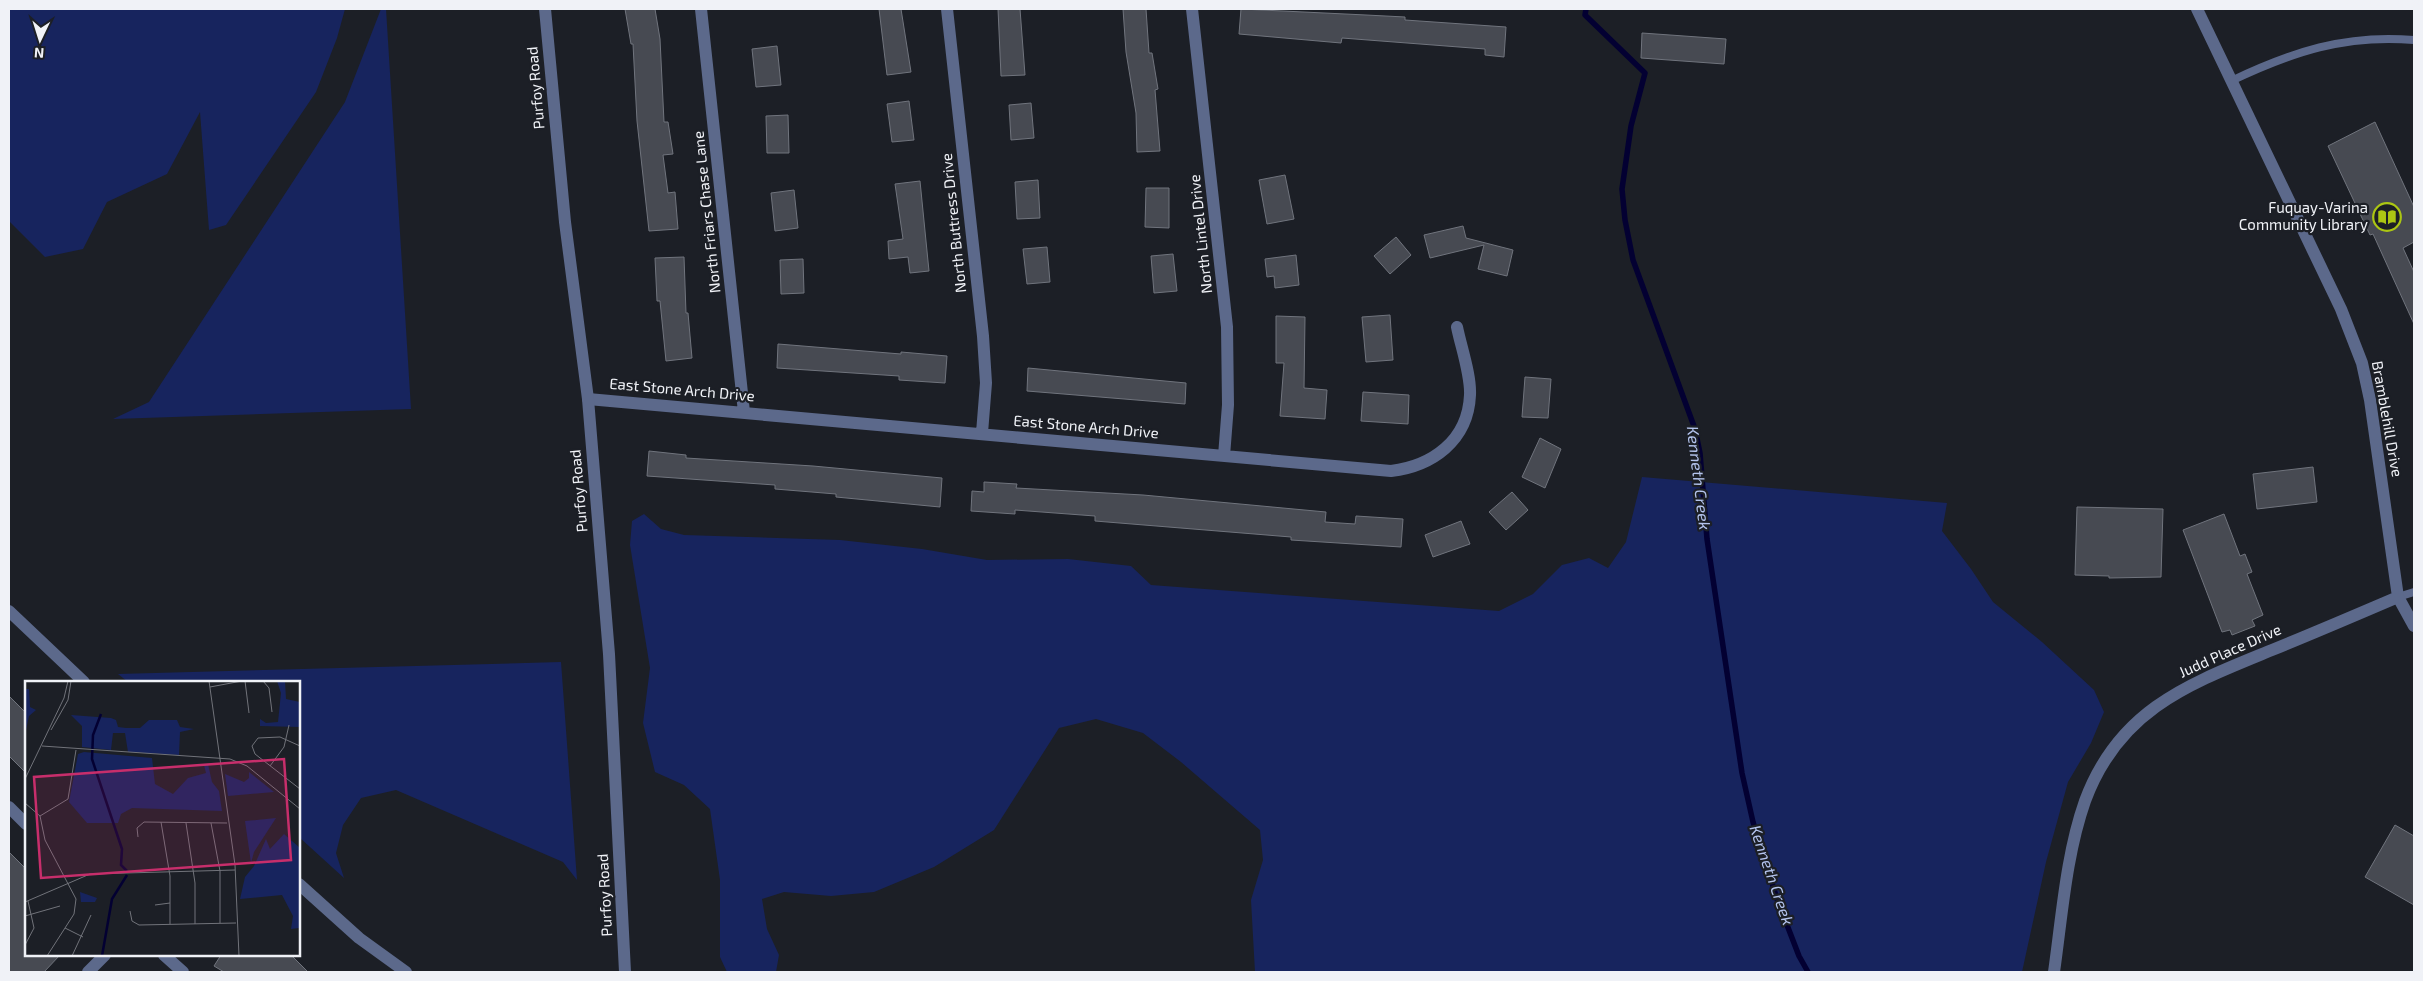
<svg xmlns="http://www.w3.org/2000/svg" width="2423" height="981" font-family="'Exo 2',sans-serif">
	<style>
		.green { fill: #17245e }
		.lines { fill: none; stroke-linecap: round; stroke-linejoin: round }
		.stream { stroke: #030032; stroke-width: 5.5 }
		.building { fill: #474a52; stroke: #70747d }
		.service { stroke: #5c698b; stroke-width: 8 }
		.minor { stroke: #5c698b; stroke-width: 12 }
		.tertiary { stroke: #5c698b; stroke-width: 12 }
		.labels { text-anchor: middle; stroke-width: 4.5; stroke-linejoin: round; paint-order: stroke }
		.street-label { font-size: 15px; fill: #f0f2f7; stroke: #1c1f26 }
		.poi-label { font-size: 15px; fill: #f0f2f7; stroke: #1c1f26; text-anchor: end }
		.water-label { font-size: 16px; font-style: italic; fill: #b4c4ee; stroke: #1c1f26 }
		.inset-river { fill: none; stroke: #030032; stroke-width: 2.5 }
		.inset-road { fill: none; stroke: #71737a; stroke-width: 1 }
		.view { fill: #c72e6b; fill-opacity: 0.15; stroke: #c72e6b; stroke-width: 2.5 }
		.inset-edge { fill: none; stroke: #f0f2f7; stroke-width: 2.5 }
	</style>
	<rect width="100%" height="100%" fill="#1c1f26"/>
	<path class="green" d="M9,9H345L337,38L316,92L226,225L209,230L200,112L167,174L107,202L83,249L45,257L9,221Z
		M381,9H386L411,409L113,419L149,402L345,102Z
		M1642,477L1947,503L1942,531L1971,569L1993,602L2042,642L2094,690L2104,712L2091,743L2068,782L2046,862L2022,972H1255L1251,900L1263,860L1260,830L1181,762L1143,733L1096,719L1059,728L994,830L934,867L874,892L831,896L784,892L762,899L767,929L779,955L776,972H727L720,957V880L710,809L684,785L655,772L643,723L650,668L630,545L632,521L644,514L661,529L684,535L840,540L922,549L987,560L1068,559L1131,566L1151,585L1499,611L1533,594L1562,565L1589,558L1608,568L1626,542Z
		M561,662L577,880L563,862L396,790L361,798L343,825L336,853L344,878L299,837V682H128L118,674Z"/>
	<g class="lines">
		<path class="stream" d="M1586,9L1585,15L1645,73L1631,126L1622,189L1625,220L1633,260L1695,429L1700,453L1707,539L1742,773L1753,822L1777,899L1799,956L1808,972"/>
	</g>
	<path class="building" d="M625,9H655L660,39L664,122H668L673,154L663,155L668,193L675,192L678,229L649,231L637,121L633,44H631Z
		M879,9H901L911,72L887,75Z
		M998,9H1020L1025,75L1001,76Z
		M1123,9H1146L1149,53H1152L1158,89L1155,90L1160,151L1137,152L1136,113L1126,52Z
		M1241,9L1366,15L1405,17V20L1506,27L1504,57L1485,55V49L1342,38L1341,43L1239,34Z
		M1642,33L1726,39L1724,64L1641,58Z
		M777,46L781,85L756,87L752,49Z
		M909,101L914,140L892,142L887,104Z
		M1031,103L1034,138L1011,140L1009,105Z
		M788,115L789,153H767L766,116Z
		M2375,122L2414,207V242L2403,248L2414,272V324L2373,234L2370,235L2328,146Z
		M1285,175L1294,219L1267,224L1259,180Z
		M1038,180L1040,218L1017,219L1015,182Z
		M920,181L929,271L910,273L908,257L889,259L888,241L903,239L895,184Z
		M1146,188H1169V228L1145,227Z
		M794,190L798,228L775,231L771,193Z
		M1463,226L1466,238L1513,250L1507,276L1478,269L1484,245L1430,258L1424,235Z
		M1396,237L1411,255L1390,274L1374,256Z
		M1047,247L1050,282L1027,284L1023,249Z
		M1173,254L1177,291L1154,293L1151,256Z
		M1296,255L1299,285L1275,288L1274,276L1267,277L1265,259Z
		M684,257L686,313H688L692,358L666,361L660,301H657L655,258Z
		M803,259L804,293L781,294L780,260Z
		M1390,315L1393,360L1366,362L1362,317Z
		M1276,316L1305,317L1304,388L1327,390L1325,419L1280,416L1284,363H1276Z
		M778,344L901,354V352L947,356L945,383L899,380V376L777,368Z
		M1028,368L1186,383L1185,404L1027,391Z
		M1525,377L1551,379L1548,418L1522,417Z
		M1363,392L1409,395L1408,424L1361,421Z
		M1540,438L1561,449L1545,488L1522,477Z
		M649,451L686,455V458L813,466L942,478L940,507L836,497V494L775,489V485L647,476Z
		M2313,467L2317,502L2257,509L2253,474Z
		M984,482L1017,484L1016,488L1143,495L1326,512L1325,522L1355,524L1356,516L1403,519L1401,547L1291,540V537L1095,521V516L1015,510V514L971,511L972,491L984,492Z
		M1512,492L1528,510L1506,530L1489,512Z
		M2077,507L2163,509L2161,577L2109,578V576L2075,575Z
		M2224,514L2240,556L2245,554L2252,572L2247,574L2263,615L2252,620L2255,626L2232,635L2230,630L2222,632L2183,530Z
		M1461,521L1470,544L1433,557L1425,535Z
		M9,696L26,713V773L9,756Z
		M2395,825L2414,836V905L2365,877Z
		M9,852L26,869V955H60L44,972H9Z
		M221,955H291L308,972H224L214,966Z"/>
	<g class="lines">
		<path class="service" d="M2231,81C2292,52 2345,34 2414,40
			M2398,597L2414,592"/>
		<path class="minor" d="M701,9L744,412
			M947,9L983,336L986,383L982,433
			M1192,9L1227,327L1228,405L1224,456
			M2197,9L2341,309L2362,363L2370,400L2398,597L2414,626
			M588,399L1391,471C1432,466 1468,441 1470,395C1471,375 1461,347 1457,327
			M9,611L84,682
			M9,807L26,824
			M299,884L359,938L406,972
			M164,955L183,972
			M88,972L105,955
			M2054,972C2062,916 2066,855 2085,801C2119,709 2189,684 2272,650C2314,633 2356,615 2398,597"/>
		<path class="tertiary" d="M545,9L565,222L588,399L609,654L625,972"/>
	</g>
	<defs>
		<symbol id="library-ring" viewBox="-11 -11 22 22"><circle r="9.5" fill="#1c1f26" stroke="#acc613" stroke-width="1.5"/><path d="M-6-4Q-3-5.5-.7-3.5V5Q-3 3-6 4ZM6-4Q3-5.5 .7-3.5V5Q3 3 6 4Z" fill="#acc613"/></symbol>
	</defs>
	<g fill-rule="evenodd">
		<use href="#library-ring" x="2371" y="201" width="32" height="32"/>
	</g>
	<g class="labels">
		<g class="street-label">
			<text transform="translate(536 88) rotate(-95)" y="5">Purfoy Road</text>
			<text transform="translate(707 212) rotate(-96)" y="5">North Friars Chase Lane</text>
			<text transform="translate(954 223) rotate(-96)" y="5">North Buttress Drive</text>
			<text transform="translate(1201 234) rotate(-96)" y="5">North Lintel Drive</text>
			<text transform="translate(682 390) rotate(5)" y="5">East Stone Arch Drive</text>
			<text transform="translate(2387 419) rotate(80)" y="5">Bramblehill Drive</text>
			<text transform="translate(1086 427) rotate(5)" y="5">East Stone Arch Drive</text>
			<text transform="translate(579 491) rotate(-95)" y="5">Purfoy Road</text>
			<text transform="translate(2230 651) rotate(-24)" y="5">Judd Place Drive</text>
			<text transform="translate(605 895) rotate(-93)" y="5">Purfoy Road</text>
		</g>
		<g class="poi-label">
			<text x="2368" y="213">Fuquay-Varina<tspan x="2368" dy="17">Community Library</tspan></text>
		</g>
		<g class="water-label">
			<text transform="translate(1699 478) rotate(83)" y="6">Kenneth Creek</text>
			<text transform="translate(1772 875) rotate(71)" y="6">Kenneth Creek</text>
		</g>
	</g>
	<g transform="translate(25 681)">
		<rect width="275" height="275" fill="#1c1f26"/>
		<path d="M252,0H260L261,18L275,21V46L235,45V38L241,42L253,41L256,12ZM0,8H4L5,26L11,29L4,35L1,49ZM46,34L86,37L91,39L93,46L101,47H115L124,39H152L155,46L169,48L155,51L154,74L103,71L100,52H88L86,69L57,66V45ZM59,71L127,77L130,103L148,113L163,97L181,92L179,84L183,83L187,101L194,110L197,130L107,127L96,133L93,142H62L44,121L53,73ZM224,91L249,111L203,115L200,93L219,101L224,97ZM251,137L229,171L226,182L220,140ZM259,153L275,167V254L274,247L266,248L268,235L257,214L215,218L220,196L229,185L241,158L245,168ZM55,211L72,217L70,221H56Z" fill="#17245e"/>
		<path class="inset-river" d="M76,33L68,54L67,78L97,168L96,184L102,190M77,275L87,218L102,194"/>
		<path class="inset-road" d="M184,0L210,184L214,275M220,0L224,32M238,0L244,7L247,31M185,6L217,0M26,49L43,19L46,0M17,65L205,78L222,85L275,128M275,65L255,56L233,57L227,65L230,73L275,108M245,85L259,66L264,44M0,98L39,17L43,0M0,122L15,135L20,159L51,218L49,233L22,275M15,135L43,118L51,69M136,141L145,195V243M161,142L170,202V243M186,142L195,190V242M113,156L112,147L119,141L202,142M0,221L65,193L210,189M130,224L145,222M105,230L107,240L114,244L211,242M0,235L35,225M40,247L58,256M0,264L9,247L3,220M47,275L66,234"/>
		<path class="view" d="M259,78L266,179L16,197L9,96Z"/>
		<rect width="275" height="275" class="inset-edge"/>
	</g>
	<rect width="2423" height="981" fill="none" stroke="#f0f2f7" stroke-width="20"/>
	<g transform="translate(40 40) rotate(184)" stroke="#1c1f26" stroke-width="4" paint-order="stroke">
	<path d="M0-4L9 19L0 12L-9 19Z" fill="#f0f2f7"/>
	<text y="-8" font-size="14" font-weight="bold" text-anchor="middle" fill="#f0f2f7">N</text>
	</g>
</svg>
